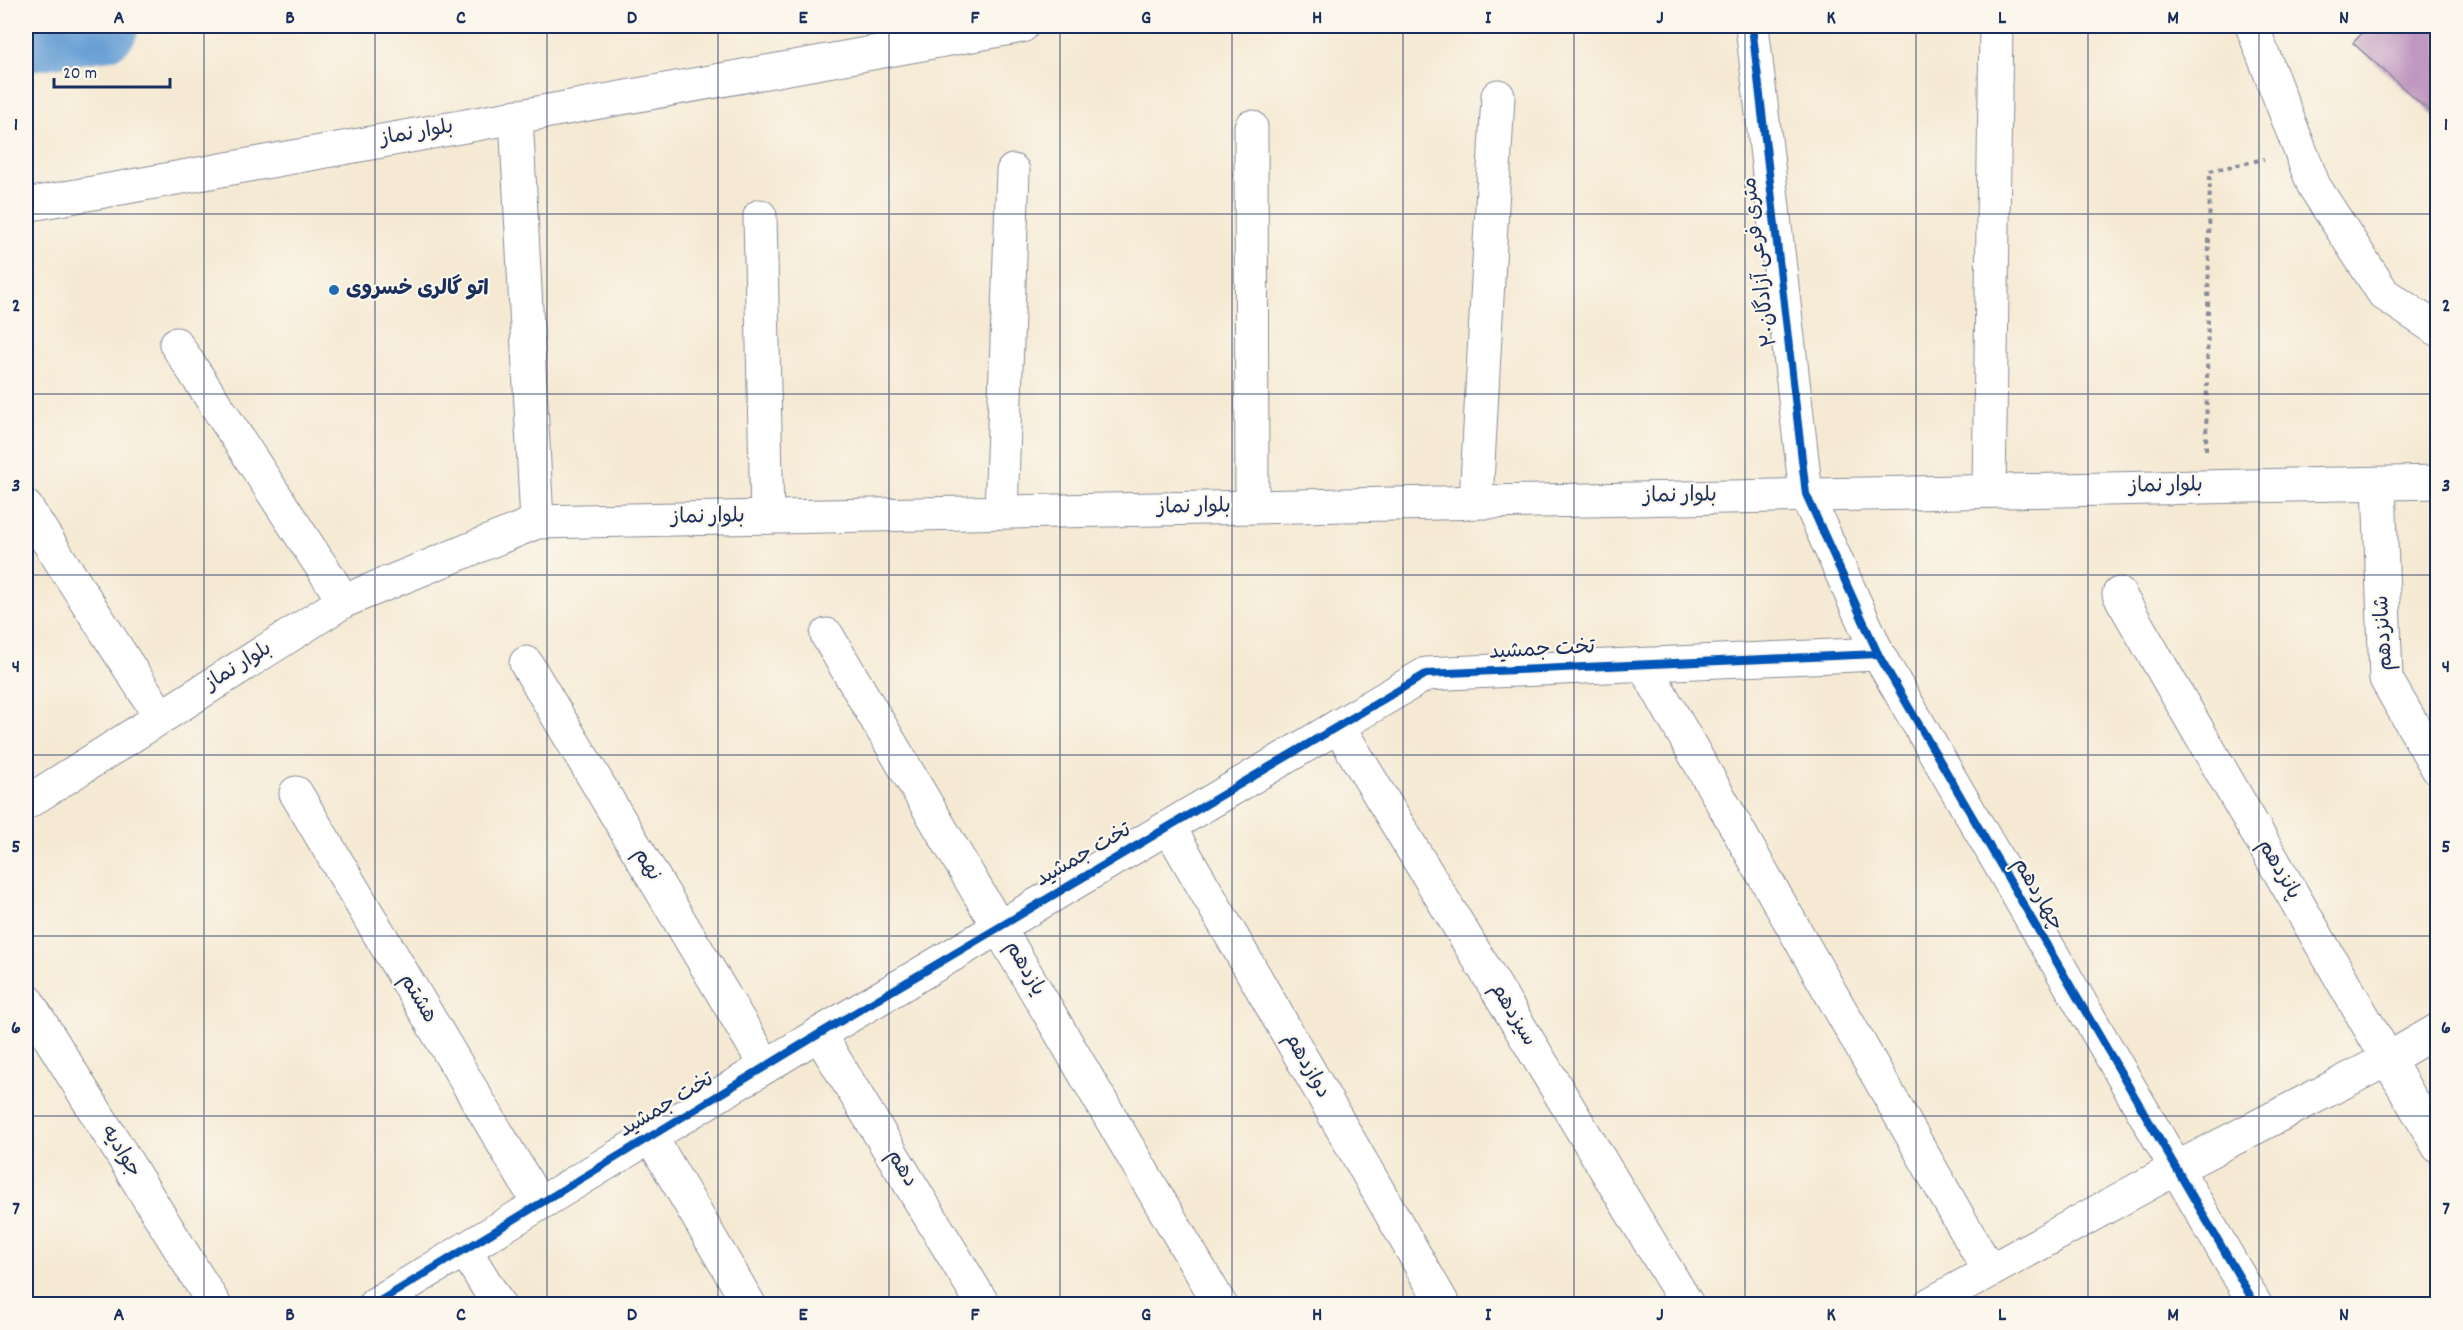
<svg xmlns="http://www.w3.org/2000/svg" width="2463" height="1330" font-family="Dekko,'Playpen Sans Arabic',sans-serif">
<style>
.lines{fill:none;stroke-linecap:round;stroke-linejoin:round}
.river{stroke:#669ed4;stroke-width:69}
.building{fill:#bf97c0}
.minor-casing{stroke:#888c98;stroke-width:35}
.major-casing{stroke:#888c98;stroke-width:35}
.path{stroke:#888c98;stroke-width:4;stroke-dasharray:4.5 4.5;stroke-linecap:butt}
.minor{stroke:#fff;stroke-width:33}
.major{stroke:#fff;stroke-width:33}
.cycleway-casing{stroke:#fbf7ec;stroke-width:11}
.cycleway{stroke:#0057b8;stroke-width:8}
.grid{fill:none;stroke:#1b2f5e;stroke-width:1.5;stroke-opacity:0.55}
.poi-dot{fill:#1f6fb2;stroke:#fbf7ec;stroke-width:2}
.labels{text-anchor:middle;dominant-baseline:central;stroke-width:4.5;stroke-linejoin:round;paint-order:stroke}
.street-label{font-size:21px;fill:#1b2f5e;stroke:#fbf7ec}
.poi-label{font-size:21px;font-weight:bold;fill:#1b2f5e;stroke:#fbf7ec;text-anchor:start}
.neatline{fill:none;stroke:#1b2f5e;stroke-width:2}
.grid-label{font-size:20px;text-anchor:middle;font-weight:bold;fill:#1b2f5e}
</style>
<rect width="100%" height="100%" fill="#fbf7ec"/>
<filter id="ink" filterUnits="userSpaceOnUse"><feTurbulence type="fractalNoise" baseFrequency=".0167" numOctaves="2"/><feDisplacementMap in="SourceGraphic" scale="12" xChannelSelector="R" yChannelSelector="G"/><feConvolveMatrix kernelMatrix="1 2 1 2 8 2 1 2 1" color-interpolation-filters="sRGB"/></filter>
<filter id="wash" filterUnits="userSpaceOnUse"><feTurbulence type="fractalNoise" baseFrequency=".008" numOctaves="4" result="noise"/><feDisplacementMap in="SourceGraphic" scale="24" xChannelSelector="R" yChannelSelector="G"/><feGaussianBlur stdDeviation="1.35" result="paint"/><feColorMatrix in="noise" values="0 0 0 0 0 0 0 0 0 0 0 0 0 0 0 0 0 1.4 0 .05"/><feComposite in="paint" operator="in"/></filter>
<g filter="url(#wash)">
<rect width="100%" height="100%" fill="#f5e9d3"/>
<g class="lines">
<polyline class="river" points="26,37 104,26"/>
</g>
<g id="blocks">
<polygon class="building" points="2369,26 2438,26 2438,119 2353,43"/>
</g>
</g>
<g filter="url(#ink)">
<use href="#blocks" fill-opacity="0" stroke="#888c98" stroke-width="1.5"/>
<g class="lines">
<defs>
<g id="minor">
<polyline points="1752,26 1806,494 1878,654 2255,1304"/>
<polyline points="516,116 537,522"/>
<polyline points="1251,127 1252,506"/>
<polyline points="760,216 767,517"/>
<polyline points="176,344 344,601"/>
<polyline points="2379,484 2386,679 2438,769"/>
<polyline points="1989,491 1996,26"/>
<polyline points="1476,501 1498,96"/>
<polyline points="26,507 161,717"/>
<polyline points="1001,512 1013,171"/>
<polyline points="2119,594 2438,1146"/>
<polyline points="827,635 1220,1304"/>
<polyline points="526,663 766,1066"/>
<polyline points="1644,665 1989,1271"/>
<polyline points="1338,726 1687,1304"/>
<polyline points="296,793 539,1204"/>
<polyline points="1169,827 1443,1304"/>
<polyline points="26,999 214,1304"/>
<polyline points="819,1034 983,1304"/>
<polyline points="651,1137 749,1304"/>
<polyline points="465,1250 498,1304"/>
<polyline points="375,1304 819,1034 1426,674 1878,654"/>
<polyline points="1930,1304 2175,1169 2388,1059 2438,1030"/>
</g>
<g id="major">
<polyline points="2252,26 2314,186 2384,294 2438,330"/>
<polyline points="26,205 1022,26"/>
<polyline points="26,803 344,601 537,522 2438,482"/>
</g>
</defs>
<use href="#minor" class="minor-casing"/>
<use href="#major" class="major-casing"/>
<polyline class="path" points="2206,450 2210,171 2264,159"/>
<use href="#minor" class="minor"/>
<use href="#major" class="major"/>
<defs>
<g id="cycleway">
<polyline points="1752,26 1806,494 1878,654 2255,1304"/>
<polyline points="375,1304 819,1034 1426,674 1878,654"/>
</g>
</defs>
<use href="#cycleway" class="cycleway-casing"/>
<use href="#cycleway" class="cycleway"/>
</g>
</g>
<path class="grid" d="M204 26V1304M375 26V1304M547 26V1304M718 26V1304M889 26V1304M1060 26V1304M1232 26V1304M1403 26V1304M1574 26V1304M1745 26V1304M1916 26V1304M2088 26V1304M2259 26V1304M26 214H2438M26 394H2438M26 575H2438M26 755H2438M26 936H2438M26 1116H2438"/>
<circle class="poi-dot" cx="334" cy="290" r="6"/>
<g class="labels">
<g class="street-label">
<text transform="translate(417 134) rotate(-10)">بلوار نماز</text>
<text transform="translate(1761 262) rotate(-97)">۲۰متری فرعی آزادگان</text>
<text transform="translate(2166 487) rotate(-1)">بلوار نماز</text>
<text transform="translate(1680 497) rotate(-1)">بلوار نماز</text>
<text transform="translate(1194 508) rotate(-1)">بلوار نماز</text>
<text transform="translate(708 518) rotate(-1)">بلوار نماز</text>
<text transform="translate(2385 633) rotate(-93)">شانزدهم</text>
<text transform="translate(1542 651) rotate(-3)">تخت جمشید</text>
<text transform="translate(239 667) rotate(-32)">بلوار نماز</text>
<text transform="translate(1084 856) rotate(-30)">تخت جمشید</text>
<text transform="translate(646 865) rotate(59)">نهم</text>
<text transform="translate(2278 870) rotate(60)">پانزدهم</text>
<text transform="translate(2037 895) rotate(60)">چهاردهم</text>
<text transform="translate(1024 969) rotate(60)">یازدهم</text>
<text transform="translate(417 999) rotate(59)">هشتم</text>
<text transform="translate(1512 1015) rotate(59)">سیزدهم</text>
<text transform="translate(1306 1066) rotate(60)">دوازدهم</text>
<text transform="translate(667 1106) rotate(-31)">تخت جمشید</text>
<text transform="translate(120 1152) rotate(58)">جوادیه</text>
<text transform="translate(901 1169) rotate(59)">دهم</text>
</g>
<g class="poi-label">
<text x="346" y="290">اتو گالری خسروی</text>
</g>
</g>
<rect width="2463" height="1330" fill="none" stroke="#fbf7ec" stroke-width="66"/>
<path d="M54 78v9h116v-9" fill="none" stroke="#1b2f5e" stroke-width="3"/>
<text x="63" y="78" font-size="18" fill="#1b2f5e" stroke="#fbf7ec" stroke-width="4.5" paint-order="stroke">20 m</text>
<rect x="33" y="33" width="2397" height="1264" class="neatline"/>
<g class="grid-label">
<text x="119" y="23">A</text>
<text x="290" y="23">B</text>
<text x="461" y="23">C</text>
<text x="632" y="23">D</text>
<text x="803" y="23">E</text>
<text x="975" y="23">F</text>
<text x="1146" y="23">G</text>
<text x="1317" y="23">H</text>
<text x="1488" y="23">I</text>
<text x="1660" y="23">J</text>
<text x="1831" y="23">K</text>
<text x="2002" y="23">L</text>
<text x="2173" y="23">M</text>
<text x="2344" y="23">N</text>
<text x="16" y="130">1</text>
<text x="2446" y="130">1</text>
<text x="16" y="311">2</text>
<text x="2446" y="311">2</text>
<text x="16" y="491">3</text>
<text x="2446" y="491">3</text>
<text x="16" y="672">4</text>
<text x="2446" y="672">4</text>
<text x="16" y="852">5</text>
<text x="2446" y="852">5</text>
<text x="16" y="1033">6</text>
<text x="2446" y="1033">6</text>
<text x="16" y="1214">7</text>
<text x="2446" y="1214">7</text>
<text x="119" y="1320">A</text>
<text x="290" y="1320">B</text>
<text x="461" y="1320">C</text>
<text x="632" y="1320">D</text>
<text x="803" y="1320">E</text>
<text x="975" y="1320">F</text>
<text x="1146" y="1320">G</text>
<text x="1317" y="1320">H</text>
<text x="1488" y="1320">I</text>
<text x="1660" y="1320">J</text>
<text x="1831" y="1320">K</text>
<text x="2002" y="1320">L</text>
<text x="2173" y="1320">M</text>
<text x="2344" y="1320">N</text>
</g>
</svg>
